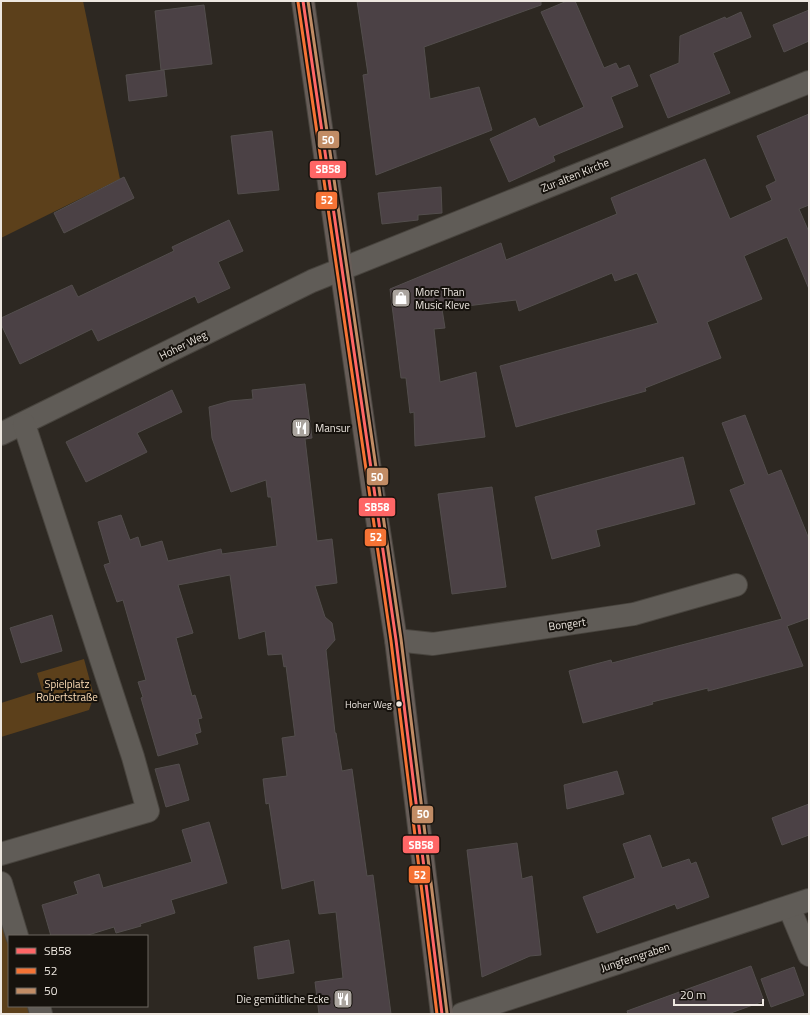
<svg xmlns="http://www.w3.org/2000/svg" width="810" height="1015" font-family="'Titillium Web',sans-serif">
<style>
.green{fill:#5c401b}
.building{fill:#4b4145;stroke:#534e4d}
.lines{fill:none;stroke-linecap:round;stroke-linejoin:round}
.minor-casing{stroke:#48443e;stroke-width:24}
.major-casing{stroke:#48443e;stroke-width:24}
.minor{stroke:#605c57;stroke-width:22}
.major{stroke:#675d58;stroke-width:22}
.bus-1-casing{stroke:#16120d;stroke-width:6}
.bus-2-casing{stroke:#16120d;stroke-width:6}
.bus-3-casing{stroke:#16120d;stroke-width:6}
.bus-1{stroke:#f66;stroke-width:3}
.bus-2{stroke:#f57335;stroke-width:3}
.bus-3{stroke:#c18c65;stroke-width:3}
.bus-dot{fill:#ede7e0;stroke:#16120d;stroke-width:1.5}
.labels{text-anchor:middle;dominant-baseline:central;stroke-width:4;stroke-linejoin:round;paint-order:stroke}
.bus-label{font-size:10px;fill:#ede7e0;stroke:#16120d;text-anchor:end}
.street-label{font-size:11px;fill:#ede7e0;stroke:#16120d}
.poi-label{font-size:11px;fill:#ede7e0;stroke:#16120d;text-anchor:start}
.park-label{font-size:11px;fill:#ffdeb7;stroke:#16120d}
.line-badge{stroke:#16120d;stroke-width:1.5}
.badge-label{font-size:11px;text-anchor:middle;font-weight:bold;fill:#fff}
</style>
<rect width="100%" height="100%" fill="#2d2822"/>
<g class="green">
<polygon points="1,1 83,1 120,179 1,238"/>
<polygon points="84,659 94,696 89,710 1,737 1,703 42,690 37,673"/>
<polygon points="1,903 9,936 9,1006 31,1006 34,1014 1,1014"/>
</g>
<g class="building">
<polygon points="357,1 541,1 541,5 424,47 430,99 479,87 492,130 376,175 363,75 368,74"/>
<polygon points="567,1 575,1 604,68 616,63 619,69 629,65 638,86 611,97 623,127 553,156 555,161 509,182 490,139 535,118 539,127 584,107 541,12"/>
<polygon points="204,5 212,64 161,70 155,11"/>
<polygon points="809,10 809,41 784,52 773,25"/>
<polygon points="741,12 751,37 713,53 730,93 668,118 650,75 679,63 680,36 725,17 726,19"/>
<polygon points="164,70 167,96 129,101 126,75"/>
<polygon points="809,114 809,205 799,209 809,232 809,289 787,237 744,256 762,299 707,322 721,358 645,388 646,391 516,427 500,366 658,323 637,273 615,281 612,273 519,311 516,300 442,309 445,328 434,329 440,382 476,372 485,437 415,446 414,412 410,413 406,378 401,378 390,289 501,243 506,260 617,214 611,198 705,159 730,219 772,200 766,186 776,181 757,136"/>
<polygon points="272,131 279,190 238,194 231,136"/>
<polygon points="124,177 134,198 64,233 54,213"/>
<polygon points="441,187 442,213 418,215 418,220 382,224 378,193"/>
<polygon points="229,220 243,251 218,262 230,288 198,303 195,296 98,341 92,329 20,364 1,324 1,318 72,285 78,297 174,251 172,247"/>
<polygon points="305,384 312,438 305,439 317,541 332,539 337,583 315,586 325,617 332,623 335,640 326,650 335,733 336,733 342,771 352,769 367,876 373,875 391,1014 319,1014 315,982 343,978 336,912 319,914 314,880 282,889 269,803 266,804 263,779 287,776 282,738 295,736 286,666 284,667 282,654 268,655 265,631 239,639 230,575 178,585 193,633 176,638 192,696 195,695 202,718 198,719 201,732 195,734 198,744 158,756 141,698 143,697 138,682 146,680 123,600 117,602 104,565 110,563 98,522 121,515 130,540 138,537 141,547 162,541 168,561 221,549 222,554 277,546 271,497 268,497 266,480 231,492 212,438 209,407 230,401 253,399 252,390"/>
<polygon points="172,390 182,412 137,433 147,452 86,482 66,442"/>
<polygon points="745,415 768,475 781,470 809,539 809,618 787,626 803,666 708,691 708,688 652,702 653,704 583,723 569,671 611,660 612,663 782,619 730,490 745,484 722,423"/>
<polygon points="683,457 695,504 596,530 600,546 552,559 535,497"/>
<polygon points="492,487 506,587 452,594 438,494"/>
<polygon points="52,615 62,651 21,663 10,628"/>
<polygon points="179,764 189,800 166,807 155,769"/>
<polygon points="617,771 624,794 567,809 564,785"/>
<polygon points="809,804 809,835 782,845 772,818"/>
<polygon points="209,822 227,883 171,900 175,913 140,924 141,926 116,933 114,927 85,936 51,936 42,905 78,894 74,882 99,874 103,888 192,862 182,830"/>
<polygon points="650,835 662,868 689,859 691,864 696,862 709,897 677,909 675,904 597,933 583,897 635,878 623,844"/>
<polygon points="517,843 522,879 532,876 541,955 530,956 482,977 467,850"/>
<polygon points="289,940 294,973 258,979 254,947"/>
<polygon points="751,966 764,1001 728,1014 628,1014 627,1011"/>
<polygon points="794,967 804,995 771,1007 761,979"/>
</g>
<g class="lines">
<defs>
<g id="minor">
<polyline points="1,434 312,281 809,82"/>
<polyline points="396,640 433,644 634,614 736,585"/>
<polyline points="1,854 148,811 133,757 24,424"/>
<polyline points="1,883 17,936"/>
<polyline points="789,907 809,955"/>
<polyline points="39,1006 41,1014"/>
<polyline points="462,1014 809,900"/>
</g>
<polyline id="major" points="303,1 376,512 396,640 442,1014"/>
</defs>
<use href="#minor" class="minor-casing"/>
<use href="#major" class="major-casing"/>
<use href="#minor" class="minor"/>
<use href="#major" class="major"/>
<defs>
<polyline id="bus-1" points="303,1 396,640 442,1014"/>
<polyline id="bus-2" points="298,2 391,641 437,1014"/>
<polyline id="bus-3" points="308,1 401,639 447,1013"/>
</defs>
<use href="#bus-1" class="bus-1-casing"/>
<use href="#bus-2" class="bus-2-casing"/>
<use href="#bus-3" class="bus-3-casing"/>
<use href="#bus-1" class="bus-1"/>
<use href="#bus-2" class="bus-2"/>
<use href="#bus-3" class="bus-3"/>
</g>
<defs>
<symbol id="shop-square" viewBox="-11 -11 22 22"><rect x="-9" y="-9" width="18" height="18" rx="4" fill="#aaa49e" stroke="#16120d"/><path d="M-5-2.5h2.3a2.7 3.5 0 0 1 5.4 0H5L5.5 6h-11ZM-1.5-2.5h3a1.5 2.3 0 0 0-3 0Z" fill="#fff"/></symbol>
<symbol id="restaurant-square" viewBox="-11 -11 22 22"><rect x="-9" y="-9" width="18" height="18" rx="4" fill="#aaa49e" stroke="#16120d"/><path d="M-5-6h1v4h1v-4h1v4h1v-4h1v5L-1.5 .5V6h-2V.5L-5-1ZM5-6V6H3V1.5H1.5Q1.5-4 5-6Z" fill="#fff"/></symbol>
</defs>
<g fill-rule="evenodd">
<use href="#shop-square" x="390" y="287" width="22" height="22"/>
<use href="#restaurant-square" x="290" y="417" width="22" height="22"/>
<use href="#restaurant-square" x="332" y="988" width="22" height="22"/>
</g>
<circle class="bus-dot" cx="399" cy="704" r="3.5"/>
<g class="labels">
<g class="bus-label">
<text x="392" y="704">Hoher Weg</text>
</g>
<g class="street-label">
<text transform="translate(575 175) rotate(-22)">Zur alten Kirche</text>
<text transform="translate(183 345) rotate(-26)">Hoher Weg</text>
<text transform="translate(567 624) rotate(-8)">Bongert</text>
<text transform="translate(635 957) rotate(-18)">Jungferngraben</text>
</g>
<g class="poi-label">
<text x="415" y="292">More Than<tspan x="415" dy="13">Music Kleve</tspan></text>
<text x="315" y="428">Mansur</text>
<text x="329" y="999" text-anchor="end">Die gemütliche Ecke</text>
</g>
<g class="park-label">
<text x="67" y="684">Spielplatz<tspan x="67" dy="13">Robertstraße</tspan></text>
</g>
</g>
<g class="line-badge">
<rect x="317" y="130" width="23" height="19" rx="4" fill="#c18c65"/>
<rect x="309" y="160" width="38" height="19" rx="4" fill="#f66"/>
<rect x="315" y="191" width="23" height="19" rx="4" fill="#f57335"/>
<rect x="366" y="467" width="23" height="19" rx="4" fill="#c18c65"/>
<rect x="358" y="497" width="38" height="20" rx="4" fill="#f66"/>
<rect x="364" y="528" width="23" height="19" rx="4" fill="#f57335"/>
<rect x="411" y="805" width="23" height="19" rx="4" fill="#c18c65"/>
<rect x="402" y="835" width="38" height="19" rx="4" fill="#f66"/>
<rect x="408" y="865" width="23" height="19" rx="4" fill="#f57335"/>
</g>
<g class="badge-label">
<text x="328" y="144">50</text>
<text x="328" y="173">SB58</text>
<text x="327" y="204">52</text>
<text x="377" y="481">50</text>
<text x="377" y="511">SB58</text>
<text x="376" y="541">52</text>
<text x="423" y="818">50</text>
<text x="421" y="849">SB58</text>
<text x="420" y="879">52</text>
</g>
<rect width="810" height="1015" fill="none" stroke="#ede7e0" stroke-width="4"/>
<rect x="8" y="935" width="140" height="72" fill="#16120d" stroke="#6c6761"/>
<rect x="16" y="948" width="20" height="6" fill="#ff6666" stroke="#6c6761"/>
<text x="44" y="955" font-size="12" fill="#ede7e0">SB58</text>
<rect x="16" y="968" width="20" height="6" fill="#f57335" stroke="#6c6761"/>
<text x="44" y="975" font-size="12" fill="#ede7e0">52</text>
<rect x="16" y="988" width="20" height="6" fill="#c18c65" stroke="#6c6761"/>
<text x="44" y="995" font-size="12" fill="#ede7e0">50</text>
<path d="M674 999v6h89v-6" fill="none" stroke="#ede7e0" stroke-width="2"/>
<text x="680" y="999" font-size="12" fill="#ede7e0" stroke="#16120d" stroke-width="3" paint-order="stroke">20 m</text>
</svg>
